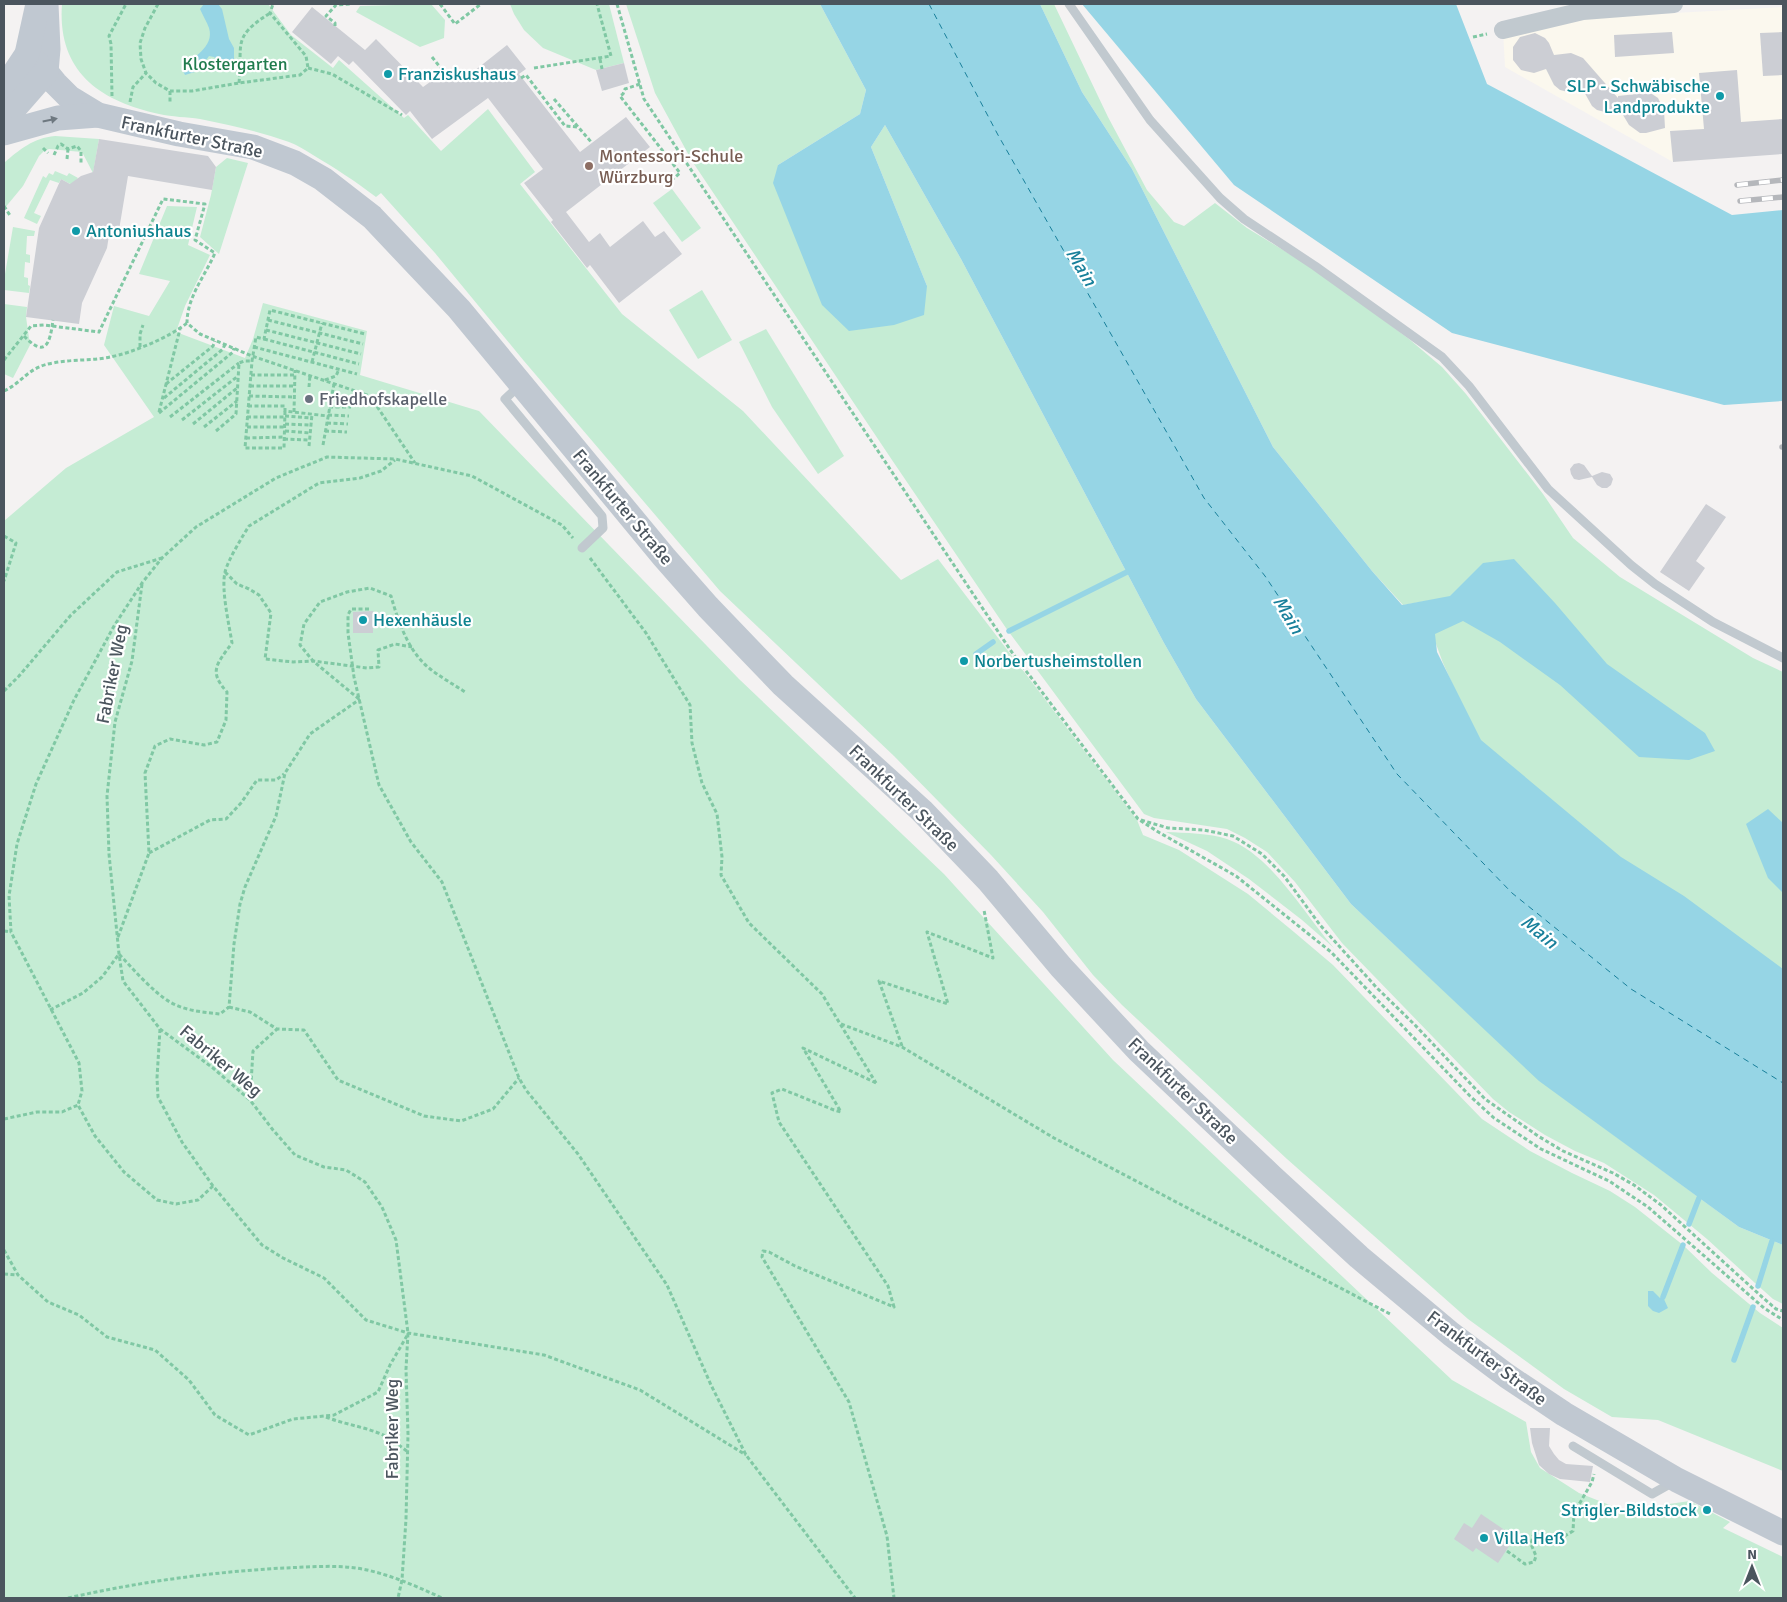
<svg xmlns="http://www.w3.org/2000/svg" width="1787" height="1602" font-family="Signika,sans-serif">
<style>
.commercial{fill:#fbf8ee}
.green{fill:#c5ecd4}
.water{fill:#96d5e5}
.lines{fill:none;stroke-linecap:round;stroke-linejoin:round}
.stream{stroke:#96d5e5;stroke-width:5.5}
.ferry{stroke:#19809b;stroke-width:1;stroke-dasharray:6 5;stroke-linecap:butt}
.building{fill:#ccced4}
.path{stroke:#80c8a4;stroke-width:3;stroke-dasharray:4 2.5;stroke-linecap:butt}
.lane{stroke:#c1c9cf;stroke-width:9}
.street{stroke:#c1c9cf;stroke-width:18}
.secondary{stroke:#c0c8d1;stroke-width:25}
.rail-casing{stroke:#b5b7bb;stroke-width:5.5}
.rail{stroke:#fff;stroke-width:4;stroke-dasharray:11;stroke-linecap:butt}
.oneway{fill:#6e7880}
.culture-dot{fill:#0f9aa8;stroke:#fff;stroke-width:2}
.education-dot{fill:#8d6e63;stroke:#fff;stroke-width:2}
.worship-dot{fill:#6b7280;stroke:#fff;stroke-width:2}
.labels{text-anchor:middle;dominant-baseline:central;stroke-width:4.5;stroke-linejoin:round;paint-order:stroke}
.park-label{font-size:18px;fill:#207b4d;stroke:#fff}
.culture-label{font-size:18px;fill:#0d838f;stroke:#fff;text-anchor:start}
.street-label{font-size:18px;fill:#4b555e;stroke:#fff}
.education-label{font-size:18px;fill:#785e54;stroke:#fff;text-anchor:start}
.worship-label{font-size:18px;fill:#5b616d;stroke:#fff;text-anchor:start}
.water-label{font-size:19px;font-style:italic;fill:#19809b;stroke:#fff}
</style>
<rect width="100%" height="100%" fill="#f4f2f2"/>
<polygon class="commercial" points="1783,7 1783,153 1673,162 1505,67 1503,30 1583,18"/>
<g class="green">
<path d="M62 4H268L291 35 333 68 339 60 404 118 408 115 441 151 488 109 535 172 520 184 622 314 743 411 901 580 938 559 1137 820 1143 835 1179 850 1248 894 1294 932 1333 965 1482 1119 1530 1151 1572 1173 1610 1191 1635 1207 1683 1245 1712 1273 1760 1313 1783 1328V1471L1658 1420 1612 1417 1564 1389 1468 1319 1287 1159 1122 1005 1093 975 1043 912 991 855 894 756 720 591 524 361 435 253 381 193 376 197C355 181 335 168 313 155 305 150 297 145 289 142 260 132 231 125 200 119 187 117 172 117 159 114 99 101 57 71 62 4Z"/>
<polygon points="431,4 445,20 444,38 420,47 356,12 360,6"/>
<polygon points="510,4 609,4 624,63 596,70 543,48 524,30 514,14"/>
<polygon points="626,4 820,4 866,90 860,114 778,165 927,286 871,147 885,125 961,259 1164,643 1196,699 1351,904 1539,1080 1739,1227 1783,1245 1783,1304 1773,1299 1755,1283 1707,1239 1654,1195 1604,1163 1575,1151 1545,1135 1509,1112 1493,1099 1342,943 1295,882 1267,852 1245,838 1227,829 1154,818 1144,814 1006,628 892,460 692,161 655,93"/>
<polygon points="1040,4 1054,4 1108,117 1147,190 1174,222 1184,226 1215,203 1247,228 1319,272 1409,339 1442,367 1466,394 1543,494 1573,538 1620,577 1753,658 1783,672 1783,971 1620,859 1479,743 1443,663 1432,633 1450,597 1403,605 1372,571 1273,447 1132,169 1082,92"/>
<path d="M55 136 99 139 93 173 82 152 49 149 44 151 39 156 23 186 4 209V163C19 150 33 138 55 136Z"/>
<polygon points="227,158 248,163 219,254 200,237 211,195 216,167"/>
<polygon points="55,171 67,176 69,173 78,178 72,185 61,179 59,183 50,180 34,213 41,216 37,224 24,218 43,176 46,178 49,173 53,175"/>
<polygon points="672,189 701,228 682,242 653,203"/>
<polygon points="167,206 197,207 188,245 210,255 185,306 176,332 245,358 253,339 263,303 367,331 360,375 479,411 739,679 944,874 1113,1060 1452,1380 1526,1422 1531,1452 1540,1468 1579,1493 1633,1514 1648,1507 1690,1501 1730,1522 1723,1528 1783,1557 1783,1598 4,1598 4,521 66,468 154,417 104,345 114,306 149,316 170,281 139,274"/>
<polygon points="13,227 35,231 34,236 27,236 26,254 30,255 30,263 25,262 24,277 28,278 28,285 30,286 29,293 4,290 4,280"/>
<polygon points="702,290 732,340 698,359 669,310"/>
<polygon points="4,304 27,307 26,317 30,345 13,378 4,374"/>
<polygon points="766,329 844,456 818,474 772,407 739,342"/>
<path d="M1166 832C1186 833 1209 833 1227 839 1271 854 1304 914 1334 948L1302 920 1249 879 1207 851Z"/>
</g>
<g class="water">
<path d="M204 4H218L222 9 229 39 234 48V59L231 65C223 69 219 62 214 57L209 56 198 71 185 75 183 71C191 56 215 48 209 28 207 22 203 16 200 9Z"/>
<polygon points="820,4 1040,4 1082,92 1132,169 1273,447 1372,571 1402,605 1450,596 1483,563 1514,559 1555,603 1607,664 1705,733 1715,751 1689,760 1639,757 1560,685 1500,642 1463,621 1435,634 1437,652 1481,740 1621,857 1684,896 1783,969 1783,1245 1739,1227 1539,1081 1351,904 1196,699 1164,643 961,259 885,125 871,147 927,286 924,315 894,325 849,331 822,305 773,183 778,165 860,114 866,90"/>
<polygon points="1082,4 1456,4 1487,84 1732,215 1783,210 1783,401 1724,405 1452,333 1234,185"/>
<polygon points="1768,809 1783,823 1783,893 1768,878 1746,824"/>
<polygon points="1648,1291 1653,1291 1660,1298 1663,1297 1668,1308 1659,1313 1653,1311 1648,1306"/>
</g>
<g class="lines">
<g class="stream">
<polyline points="1009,631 1127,572"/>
<polyline points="976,654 993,642"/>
<polyline points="1689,1224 1699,1198"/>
<polyline points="1758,1286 1772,1241"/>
<polyline points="1663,1297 1683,1245"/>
<polyline points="1734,1360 1753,1307"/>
</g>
<polyline class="ferry" points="929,4 998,135 1204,498 1265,576 1397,774 1512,893 1631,989 1783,1083"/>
</g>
<g class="building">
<polygon points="312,7 365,50 376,39 423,87 447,70 451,76 459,71 464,79 507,45 526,69 519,74 580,152 626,117 650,147 566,212 589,242 600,233 610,247 643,221 655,237 664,231 682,254 619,303 590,265 587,268 551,222 553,220 524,183 543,169 488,98 432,139 410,111 406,115 353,61 349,65 338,56 331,64 292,32"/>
<polygon points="1672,32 1674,53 1615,57 1614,35"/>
<polygon points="1783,32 1783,75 1763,76 1760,33"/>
<polygon points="1535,33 1545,38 1549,43 1554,55 1571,53 1583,58 1618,98 1618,96 1646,93 1652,94 1658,98 1664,110 1665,128 1646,133 1640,133 1629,125 1620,110 1609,113 1597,110 1592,106 1583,90 1572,93 1560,90 1554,85 1546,69 1534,73 1521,70 1513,60 1513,47 1520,37"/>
<polygon points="624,63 629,83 602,91 596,70"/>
<polygon points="1737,70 1741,122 1783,119 1783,154 1673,162 1670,131 1704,129 1699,73"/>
<polygon points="99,139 208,156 216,167 212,190 128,176 119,230 110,229 107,248 82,303 79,324 26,317 39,228 61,179 70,184 81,176 93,172"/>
<polygon points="1579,463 1584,465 1592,476 1602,472 1610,474 1613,479 1611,485 1607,488 1602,488 1597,485 1592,477 1579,480 1574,479 1571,474 1570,469 1574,464"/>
<polygon points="1706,504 1726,517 1696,561 1705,568 1689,591 1660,572"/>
<polygon points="373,611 373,633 353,633 353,612"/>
<polygon points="1530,1428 1550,1428 1549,1446 1554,1454 1559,1460 1566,1464 1593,1466 1590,1482 1560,1479 1549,1474 1539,1465 1532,1443"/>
<polygon points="1481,1514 1515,1537 1498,1563 1476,1548 1473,1552 1454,1539 1464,1523 1472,1528"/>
</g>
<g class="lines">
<g class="path">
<polyline points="158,4 145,28 140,43 141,59 146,73 156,83 170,91 192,91 239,83 300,75 308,68 306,56 270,13 273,4"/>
<polyline points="440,4 455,24 481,4"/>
<polyline points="617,4 644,99 1011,651 1138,819 1160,833 1236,876 1331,952 1470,1096 1494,1118 1541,1149 1609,1181 1648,1207 1764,1308 1783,1320"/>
<polyline points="335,26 335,23 326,16 336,5 351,4"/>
<polyline points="1473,37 1487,34"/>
<polyline points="432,57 444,72"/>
<polyline points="600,59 602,69"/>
<polyline points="308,68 332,74 402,115"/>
<polyline points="534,68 611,56 597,4"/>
<polyline points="521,78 526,75 565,126 578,127"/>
<path d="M239 83C243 43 231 38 270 13"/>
<polyline points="640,84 625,89 623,94 620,96 680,173 673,179"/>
<polyline points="170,91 170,102"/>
<polyline points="112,96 111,44 109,36 126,4"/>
<polyline points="554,99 592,143"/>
<polyline points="130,102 133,87 146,73"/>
<polyline points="43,148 48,153"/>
<polyline points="54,155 58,146 61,144 68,149 77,146 81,151 81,164"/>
<polyline points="67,159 68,149"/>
<polyline points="4,206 11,217"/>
<polyline points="268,320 363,344"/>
<polyline points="266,330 361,354"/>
<path d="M24 336C46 359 50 343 53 320"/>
<polyline points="264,339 359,364"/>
<polyline points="140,347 140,334 143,325"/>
<polyline points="254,347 357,374"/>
<path d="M4 360 31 326 44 325 99 332 163 199 205 204 195 240 215 253C205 276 187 297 187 323L200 334 252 356 370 396 415 463"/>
<polyline points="312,362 322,323"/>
<polyline points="251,375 295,375"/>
<polyline points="325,380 336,376 339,369"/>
<polyline points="166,384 213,346 215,341"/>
<polyline points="250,386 295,386"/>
<polyline points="309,387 310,375"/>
<path d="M4 391C23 382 28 367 53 363 72 359 92 361 110 357 132 353 170 337 187 323"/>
<polyline points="249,396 295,397"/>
<polyline points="164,398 223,349 225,344"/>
<polyline points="331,399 370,397"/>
<polyline points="248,406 285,406 285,411 328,416"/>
<polyline points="329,407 351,407"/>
<polyline points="285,411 284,448 245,448 252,361 256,337 264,339 270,310 365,334"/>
<polyline points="159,412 180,329"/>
<polyline points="294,412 295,370"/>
<polyline points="159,413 233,352 234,348"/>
<polyline points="328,415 349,416"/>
<polyline points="285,416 312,418"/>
<polyline points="170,417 239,363"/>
<polyline points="247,417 285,417"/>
<polyline points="182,420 238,376"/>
<polyline points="327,423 348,424"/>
<polyline points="193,424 237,388"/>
<polyline points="285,424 311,425"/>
<polyline points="204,427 237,401"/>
<polyline points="247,427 285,427"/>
<polyline points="216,431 236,414 239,363 244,361 252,361"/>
<polyline points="285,431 310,433"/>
<polyline points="325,431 347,432"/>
<polyline points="246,438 285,437"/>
<polyline points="284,439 309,440"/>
<polyline points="323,445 334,384"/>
<polyline points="309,446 312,414"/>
<polyline points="4,536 16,543 4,581"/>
<polyline points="590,558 646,633 690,705 692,743 702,783 717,814 722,857 721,875 749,923 822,994 876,1083"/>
<polyline points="225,572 237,584 249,589 259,595 271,613 265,659 293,662 313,661 367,668 379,667 378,650 395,644 412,647"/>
<polyline points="142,584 132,661 115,722 107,796 109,854 119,954 123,981 160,1029 213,1068 250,1100 273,1130 295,1155 324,1167 346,1170 365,1182 382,1207 396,1240 408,1333 406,1369 408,1434 406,1519 402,1580 398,1598"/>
<polyline points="369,609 351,609 348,615 348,633 354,677 379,785 411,842 442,882 519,1078 526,1090 578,1154 667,1285 711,1385 746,1455 855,1598"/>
<polyline points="4,691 19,676 71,615 117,572 162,558"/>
<path d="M359 699 313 661 300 645 304 624 320 602 347 592 370 588 391 596C398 621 408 651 429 668 440 677 453 684 465 692"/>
<polyline points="1141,820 1168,828 1204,830 1233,836 1262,854 1284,876 1320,925 1377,988 1415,1025 1485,1099 1538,1136 1563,1151 1613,1173 1634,1185 1661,1205 1761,1296 1776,1309 1783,1311"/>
<polyline points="149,853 210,820 226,819 241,803 257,780 276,780 284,774"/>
<polyline points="4,931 11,932"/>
<path d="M118 937 149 853 145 773 155 746 170 739 204 745 217 742 226 720 227 692C208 671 217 664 232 643 229 624 221 590 225 572 228 560 242 537 249 526L319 483 360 478 381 471 395 460"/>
<polyline points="229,1007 250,1012 277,1029 304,1030 338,1080 424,1116 461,1121 493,1109 519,1078"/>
<path d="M50 1010 83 993 102 977 119 954C132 968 154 993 170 1002 185 1011 203 1012 220 1014L229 1007 234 944 240 904 245 887 276 816 285 773 310 734 360 699"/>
<polyline points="841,1024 902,1047 1054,1138 1392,1315"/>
<polyline points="160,1029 157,1078 158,1097 182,1142 213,1186 262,1245 283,1258 324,1278 366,1320 408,1333 544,1355 640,1390 746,1455"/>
<polyline points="902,1046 879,981 948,1004 927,932 993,958 984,910"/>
<polyline points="876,1083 803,1048 841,1112 834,1110 782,1089 772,1093 779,1122 888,1286 894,1307 795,1266 769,1252 763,1251 762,1257 849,1402 887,1536 894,1598"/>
<polyline points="250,1099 253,1051 277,1029"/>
<polyline points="4,1119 37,1112 62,1112 78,1105"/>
<polyline points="213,1186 198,1200 176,1204 157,1200 124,1172 95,1136 78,1105 82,1091 79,1063 11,932 9,896 17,844 36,784 74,700 114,626 142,583 162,558 196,527 276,478 327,457 395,459 472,476 562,525 573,538"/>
<polyline points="4,1250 18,1275 48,1302 79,1315 107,1337 155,1350 189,1380 215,1415 249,1435 293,1419 334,1415 378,1392 390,1365 408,1334"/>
<polyline points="4,1274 17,1275"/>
<path d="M326 1417C346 1425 368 1427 387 1437 394 1441 401 1447 407 1451"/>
<polyline points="1507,1551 1525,1564 1534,1562 1536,1556 1531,1544 1533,1536 1540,1534 1563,1537 1573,1531 1574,1513 1592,1482 1594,1474"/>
<path d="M68 1598C139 1582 211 1572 284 1568 311 1567 341 1564 367 1570 394 1576 418 1587 442 1598"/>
</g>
<g class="lane">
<polyline points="1069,4 1150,120 1220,198 1244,219 1315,266 1442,357 1469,386 1548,489 1631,565 1655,584 1713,622 1783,658"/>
<polyline points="519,386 505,399 602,516 603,528 582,548"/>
<polyline points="1573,1446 1652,1494 1675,1481"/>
</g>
<polyline class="street" points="1503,30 1583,11 1674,4"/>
<g class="secondary">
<polyline points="46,4 48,49 46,72"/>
<polyline points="27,54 46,72 55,83 70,98 98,115 179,134 253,147 295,163 323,179 372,217 459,309 664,557 708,607 783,685 922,811 988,880 1061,967 1139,1051 1271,1176 1359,1257 1451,1334 1507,1376 1564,1414 1677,1480 1783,1533"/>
<polyline points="4,89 27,54 38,4"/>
<polyline points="4,120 46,72"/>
<polyline points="4,133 58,118 98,115"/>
</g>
<defs>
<g id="rail">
<polyline points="1737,185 1783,180"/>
<polyline points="1740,201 1783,197"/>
<polyline points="1782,447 1783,447"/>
</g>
</defs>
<use href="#rail" class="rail-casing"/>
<use href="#rail" class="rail"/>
</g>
<defs><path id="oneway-solid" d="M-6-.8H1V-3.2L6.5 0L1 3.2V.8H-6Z" transform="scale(1.25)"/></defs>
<use class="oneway" href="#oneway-solid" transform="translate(50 120) rotate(-12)"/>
<g class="culture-dot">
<circle cx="388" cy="74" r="5"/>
<circle cx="1720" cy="96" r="5"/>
<circle cx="76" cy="231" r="5"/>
<circle cx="363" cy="620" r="5"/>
<circle cx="964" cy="661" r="5"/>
<circle cx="1707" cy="1510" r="5"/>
<circle cx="1484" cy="1538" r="5"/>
</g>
<circle class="education-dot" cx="589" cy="166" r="5"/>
<circle class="worship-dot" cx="309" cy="399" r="5"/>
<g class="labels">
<g class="park-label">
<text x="235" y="64">Klostergarten</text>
</g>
<g class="culture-label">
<text x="398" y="74">Franziskushaus</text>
<text x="1710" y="86" text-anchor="end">SLP - Schwäbische<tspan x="1710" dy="21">Landprodukte</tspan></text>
<text x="86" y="231">Antoniushaus</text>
<text x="373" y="620">Hexenhäusle</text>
<text x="974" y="661">Norbertusheimstollen</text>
<text x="1697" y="1510" text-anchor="end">Strigler-Bildstock</text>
<text x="1494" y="1538">Villa Heß</text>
</g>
<g class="street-label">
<text transform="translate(192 137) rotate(12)">Frankfurter Straße</text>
<text transform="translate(623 507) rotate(50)">Frankfurter Straße</text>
<text transform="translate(112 674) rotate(-79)">Fabriker Weg</text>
<text transform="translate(904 798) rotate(44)">Frankfurter Straße</text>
<text transform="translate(221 1061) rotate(40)">Fabriker Weg</text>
<text transform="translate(1183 1091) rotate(44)">Frankfurter Straße</text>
<text transform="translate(1487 1358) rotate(37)">Frankfurter Straße</text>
<text transform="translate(392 1429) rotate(-90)">Fabriker Weg</text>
</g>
<g class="education-label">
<text x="599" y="156">Montessori-Schule<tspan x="599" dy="21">Würzburg</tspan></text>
</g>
<g class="worship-label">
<text x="319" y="399">Friedhofskapelle</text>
</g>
<g class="water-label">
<text transform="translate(1081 267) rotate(59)">Main</text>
<text transform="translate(1288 615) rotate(59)">Main</text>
<text transform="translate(1539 932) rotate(39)">Main</text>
</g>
</g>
<rect width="1787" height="1602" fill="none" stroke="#4b555e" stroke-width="10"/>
<g transform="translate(1752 1567)" stroke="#ffffff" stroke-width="4" paint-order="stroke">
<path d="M0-4L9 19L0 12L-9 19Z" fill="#4b555e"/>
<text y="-8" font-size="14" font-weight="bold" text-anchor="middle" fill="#4b555e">N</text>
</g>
</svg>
